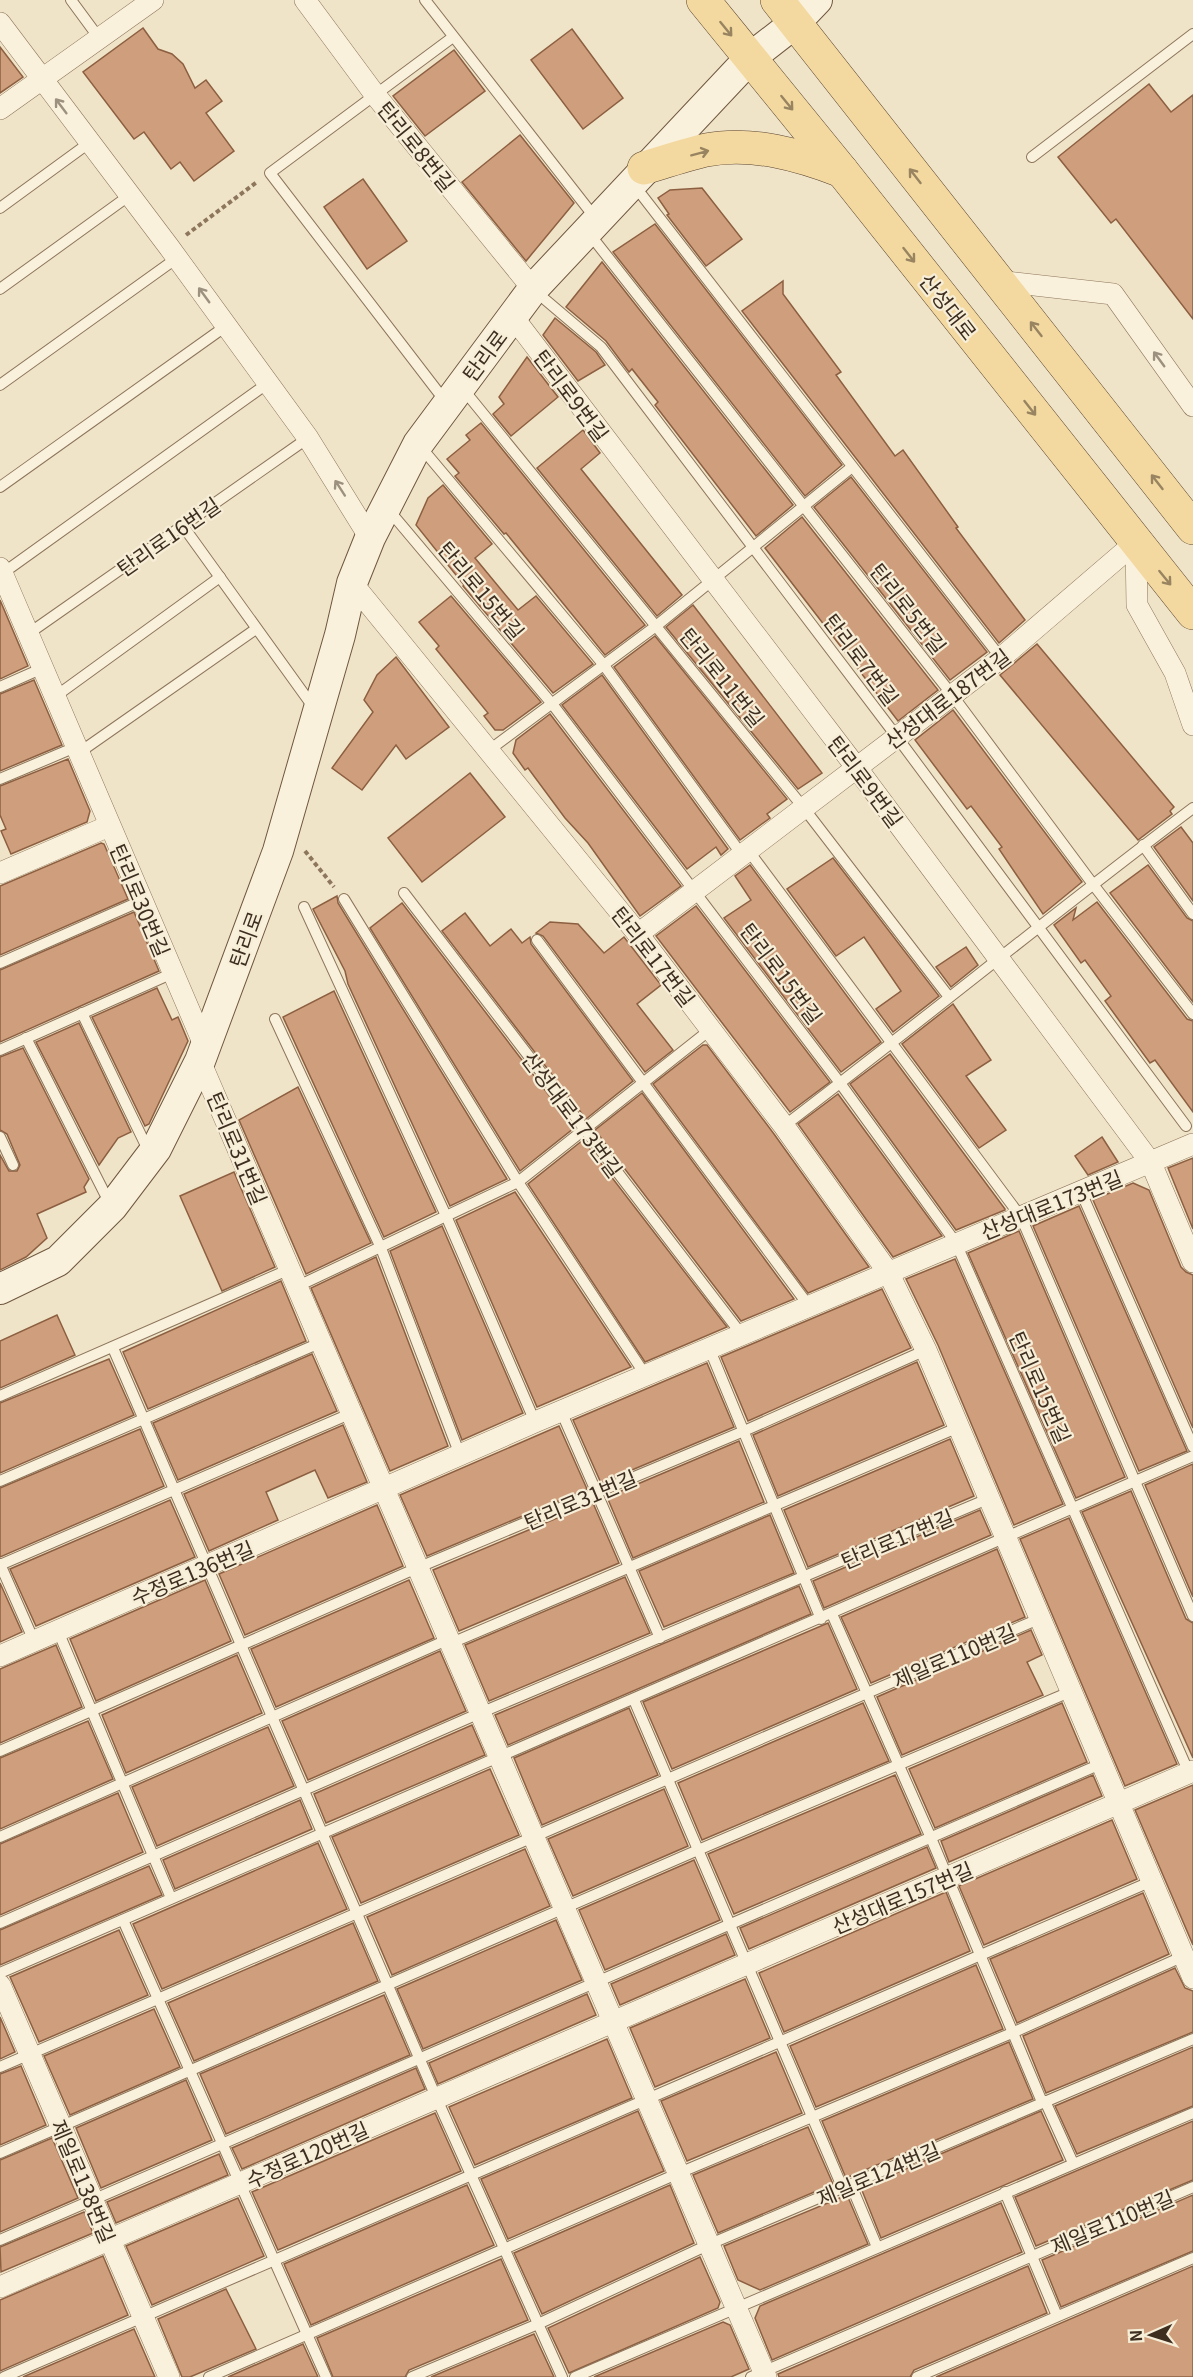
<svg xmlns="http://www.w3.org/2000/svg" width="1193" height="2377" font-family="Georgia,'Noto Sans KR',serif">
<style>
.building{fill:#cf9f7d;stroke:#8d5f41;stroke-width:1.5}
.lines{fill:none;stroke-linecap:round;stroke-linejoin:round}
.service-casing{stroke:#8d765c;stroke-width:12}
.minor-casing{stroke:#8d765c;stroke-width:22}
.secondary-casing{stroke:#6f573f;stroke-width:32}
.primary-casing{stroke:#5b4430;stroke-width:34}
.path{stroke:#8d765c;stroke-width:4;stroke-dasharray:4.5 3;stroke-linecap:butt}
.service{stroke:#faf1dc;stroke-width:10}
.minor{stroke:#faf1dc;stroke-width:21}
.secondary{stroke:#faf1dc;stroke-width:30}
.primary{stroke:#f3d9a0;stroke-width:33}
.oneway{stroke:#988460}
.oneway2{stroke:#9c907e}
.labels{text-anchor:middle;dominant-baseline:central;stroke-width:4.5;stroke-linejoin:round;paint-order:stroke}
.street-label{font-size:21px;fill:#3d2e20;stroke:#f7eed8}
</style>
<rect width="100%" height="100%" fill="#f0e4c8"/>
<g class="building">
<polygon points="143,28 158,49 172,54 183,64 195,88 206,80 222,101 206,113 234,151 194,181 180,162 171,169 144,132 134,139 83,72"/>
<polygon points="572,29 623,98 583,129 531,60"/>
<polygon points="0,47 23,77 0,93"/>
<polygon points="454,50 485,91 425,136 393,96"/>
<polygon points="1149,84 1171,112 1193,95 1193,319 1116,219 1111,223 1058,157"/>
<polygon points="520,135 574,203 526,261 462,182"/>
<polygon points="363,179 407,241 367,269 324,207"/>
<polygon points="702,188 742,239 706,266 667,215 669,214 658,198 670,190"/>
<polygon points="655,224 842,465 805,496 613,252"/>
<polygon points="602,262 793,505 756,536 655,405 658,402 632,369 629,372 606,341 566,307"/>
<polygon points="783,281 783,294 841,372 836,375 895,456 903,450 958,527 956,528 1025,620 999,643 742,311"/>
<polygon points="555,318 596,352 605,365 578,381 543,335"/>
<polygon points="527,357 558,397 511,436 493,414 504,404 499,397"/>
<polygon points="481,423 645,625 605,655 506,533 504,534 455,476 459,473 447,459 470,440 466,435"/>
<polygon points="583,430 600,453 581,469 682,595 657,616 537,468"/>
<polygon points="851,477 987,652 950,680 814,507"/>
<polygon points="443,485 492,544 475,558 518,610 536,596 593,664 553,693 463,586 464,585 416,525 428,498"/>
<polygon points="802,517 938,690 898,721 765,548"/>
<polygon points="451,596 541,702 503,730 495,730 484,716 488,713 436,649 439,646 419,622"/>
<polygon points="0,600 28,666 0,679"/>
<polygon points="693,605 822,773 798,789 666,627"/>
<polygon points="655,636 787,799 767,814 770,818 740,840 614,667"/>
<polygon points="1037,644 1174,807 1170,811 1172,814 1138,840 1000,675"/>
<polygon points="396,657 449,727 406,759 396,745 362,790 332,768 373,712 364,700 377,675"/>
<polygon points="602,675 728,849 721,855 716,847 687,869 562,705"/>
<polygon points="34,680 62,745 0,771 0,694"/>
<polygon points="953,710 1082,882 1043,914 999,849 1002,847 971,806 967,809 915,740"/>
<polygon points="550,714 681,886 640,916 588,843 565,818 528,768 525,770 513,753 516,740"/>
<polygon points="68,759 90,811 87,822 11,854 1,831 6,829 0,815 0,786"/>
<polygon points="470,773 505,817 422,882 388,838"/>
<polygon points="1181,827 1193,843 1193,901 1154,847"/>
<polygon points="101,843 104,844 128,899 0,955 0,886"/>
<polygon points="833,858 939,996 893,1032 876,1009 901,991 864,937 836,956 787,889"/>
<polygon points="750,865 881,1042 841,1072 724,918 751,900 735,876"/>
<polygon points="1148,865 1187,918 1193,921 1193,1002 1110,893"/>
<polygon points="337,896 338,903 507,1179 450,1206 348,984 345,971 313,909"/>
<polygon points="1097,902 1187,1019 1193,1021 1193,1112 1155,1060 1150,1063 1105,1001 1111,996 1085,960 1081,963 1054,925 1076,908 1073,920"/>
<polygon points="402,903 574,1128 520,1171 370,928"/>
<polygon points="696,906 830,1082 790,1112 656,936"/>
<polygon points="134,912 159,971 0,1042 0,970"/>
<polygon points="465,913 490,946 511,929 522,943 530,937 531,944 633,1081 586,1119 442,931"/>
<polygon points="550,922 578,924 604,953 624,937 661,985 637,1004 673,1050 645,1072 543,936 536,933"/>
<polygon points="966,947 978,965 951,987 936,967"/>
<polygon points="157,988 172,1020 178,1017 188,1041 149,1124 145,1126 92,1017"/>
<polygon points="334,991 436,1212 384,1237 283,1017"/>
<polygon points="953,1004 991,1060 966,1076 1006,1130 979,1148 902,1044"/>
<polygon points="79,1023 131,1132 118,1138 99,1165 36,1042"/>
<polygon points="703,1045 707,1045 774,1134 869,1267 808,1293 653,1084"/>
<polygon points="23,1048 89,1179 84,1187 86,1192 37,1214 47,1238 26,1257 0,1270 0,1155 9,1171 17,1171 20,1165 7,1134 0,1130 0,1057"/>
<polygon points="890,1054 1005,1209 1005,1210 956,1230 850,1084"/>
<polygon points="298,1087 371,1243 306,1274 239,1120"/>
<polygon points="642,1093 794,1299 741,1321 595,1130"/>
<polygon points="838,1094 942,1236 893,1257 798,1124"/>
<polygon points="1102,1137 1118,1162 1088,1175 1075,1156"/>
<polygon points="583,1140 727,1327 645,1362 528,1184"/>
<polygon points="1193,1158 1193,1229 1168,1168"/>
<polygon points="234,1172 275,1267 222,1291 180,1196"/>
<polygon points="1133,1183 1149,1190 1181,1267 1186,1272 1193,1275 1193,1428 1093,1200"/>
<polygon points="515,1192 631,1367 537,1407 456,1220"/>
<polygon points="1079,1206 1187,1451 1139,1471 1033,1226"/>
<polygon points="442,1226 523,1413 462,1440 390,1251"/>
<polygon points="1019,1231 1125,1477 1076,1498 968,1253"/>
<polygon points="376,1257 448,1446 390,1471 311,1288"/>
<polygon points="955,1259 1063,1504 1014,1525 938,1345 906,1279"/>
<polygon points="281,1281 306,1341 148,1409 123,1352"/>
<polygon points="882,1289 911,1348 748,1421 721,1357"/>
<polygon points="57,1315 75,1355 0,1388 0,1341"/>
<polygon points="312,1354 337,1411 178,1480 153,1423"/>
<polygon points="109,1359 134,1415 0,1473 0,1403"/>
<polygon points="917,1362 944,1425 778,1496 753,1435"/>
<polygon points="707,1363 734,1427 601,1483 573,1420"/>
<polygon points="343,1425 367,1482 328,1498 315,1470 266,1492 278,1520 209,1551 184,1494"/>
<polygon points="559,1426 587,1489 427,1556 400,1495"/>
<polygon points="140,1429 164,1486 0,1557 0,1488"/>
<polygon points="950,1439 974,1496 808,1567 784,1510"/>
<polygon points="739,1441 764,1502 633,1558 607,1497"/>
<polygon points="1193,1464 1193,1597 1145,1485"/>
<polygon points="1131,1491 1186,1619 1193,1623 1193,1758 1082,1512"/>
<polygon points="170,1500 195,1557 36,1626 10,1569"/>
<polygon points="593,1503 619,1563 459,1631 433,1570"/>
<polygon points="377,1505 403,1566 245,1635 219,1574"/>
<polygon points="980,1510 991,1535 824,1608 813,1581"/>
<polygon points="770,1515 794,1573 664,1627 639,1571"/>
<polygon points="1069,1518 1177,1764 1125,1786 1020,1539"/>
<polygon points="997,1549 1025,1617 871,1683 841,1617"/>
<polygon points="625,1577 650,1633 489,1701 465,1645"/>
<polygon points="205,1580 231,1641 96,1701 70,1639"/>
<polygon points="409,1580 434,1638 276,1707 251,1649"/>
<polygon points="0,1583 22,1632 0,1642"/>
<polygon points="799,1586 811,1614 508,1745 495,1715"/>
<polygon points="828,1623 857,1689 672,1769 643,1702"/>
<polygon points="1031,1630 1042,1655 1027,1662 1043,1695 902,1755 877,1697"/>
<polygon points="56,1645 82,1707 0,1743 0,1669"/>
<polygon points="440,1651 466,1711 308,1780 282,1721"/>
<polygon points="237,1655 262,1713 126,1773 102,1715"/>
<polygon points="863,1703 889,1761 702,1840 678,1783"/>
<polygon points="1062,1703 1087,1762 935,1828 909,1769"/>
<polygon points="629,1708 658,1775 542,1825 514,1758"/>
<polygon points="88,1721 113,1779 0,1829 0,1758"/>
<polygon points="472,1725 485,1755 326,1823 314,1794"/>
<polygon points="268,1727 294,1786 157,1846 132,1787"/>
<polygon points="490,1769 519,1835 361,1903 332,1837"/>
<polygon points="895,1775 921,1834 734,1914 708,1854"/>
<polygon points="1093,1775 1102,1796 949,1862 941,1841"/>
<polygon points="1193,1785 1193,1945 1135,1810"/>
<polygon points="664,1789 688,1846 573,1896 548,1839"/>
<polygon points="118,1793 143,1852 0,1915 0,1844"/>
<polygon points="300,1800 312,1829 175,1889 163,1860"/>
<polygon points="1112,1820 1137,1879 984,1945 959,1886"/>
<polygon points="318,1843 347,1909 162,1989 133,1924"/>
<polygon points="927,1847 936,1868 749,1949 740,1928"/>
<polygon points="525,1849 550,1906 392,1975 367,1917"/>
<polygon points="694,1860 720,1920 605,1970 579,1910"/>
<polygon points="149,1866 162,1895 0,1965 0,1930"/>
<polygon points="946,1892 970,1951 784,2032 759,1973"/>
<polygon points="1143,1893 1169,1954 1017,2023 990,1959"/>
<polygon points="556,1920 582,1980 423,2049 397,1989"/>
<polygon points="353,1923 378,1981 194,2061 168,2003"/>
<polygon points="119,1930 148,1995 39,2042 10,1977"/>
<polygon points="726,1934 735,1955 620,2005 611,1984"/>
<polygon points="976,1965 1003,2029 816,2107 790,2046"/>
<polygon points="1175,1968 1185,1988 1193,1991 1193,2032 1046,2093 1023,2036"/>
<polygon points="745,1979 770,2038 655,2087 630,2028"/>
<polygon points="587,1994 596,2015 438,2084 429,2063"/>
<polygon points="384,1995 410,2055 226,2134 200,2074"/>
<polygon points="154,2009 180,2067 70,2115 44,2056"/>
<polygon points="0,2017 15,2052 0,2059"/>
<polygon points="607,2039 632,2098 475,2165 449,2107"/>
<polygon points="1009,2042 1033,2099 846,2178 822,2121"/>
<polygon points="1193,2047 1193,2106 1077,2154 1055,2106"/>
<polygon points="776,2052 802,2113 687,2161 661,2101"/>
<polygon points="21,2066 46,2125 0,2145 0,2074"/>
<polygon points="416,2068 425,2089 242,2169 232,2148"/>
<polygon points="186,2080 212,2140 101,2188 76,2128"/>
<polygon points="638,2111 664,2171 508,2239 481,2179"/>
<polygon points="1041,2111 1063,2160 881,2238 861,2188"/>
<polygon points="435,2113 461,2171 278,2250 252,2192"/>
<polygon points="1193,2121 1193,2180 1036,2246 1015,2197"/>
<polygon points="808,2127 833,2184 718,2233 693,2175"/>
<polygon points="52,2138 78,2198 0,2232 0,2160"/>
<polygon points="219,2154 228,2175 116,2223 107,2202"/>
<polygon points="467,2185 494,2245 311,2325 284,2264"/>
<polygon points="670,2185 694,2243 542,2314 514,2253"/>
<polygon points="847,2195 868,2244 760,2290 738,2280 724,2246"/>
<polygon points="1193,2195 1193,2251 1061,2307 1042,2260"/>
<polygon points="238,2198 264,2256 152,2305 126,2246"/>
<polygon points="1001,2203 1022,2252 772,2360 755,2318 760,2306"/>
<polygon points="84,2212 93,2233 1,2272 0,2247"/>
<polygon points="103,2256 128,2315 0,2371 0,2300"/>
<polygon points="700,2257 720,2302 718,2308 569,2373 548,2328"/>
<polygon points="501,2259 528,2320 409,2370 405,2377 333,2377 317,2338"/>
<polygon points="1028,2266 1047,2313 914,2370 910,2377 779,2377 778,2374"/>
<polygon points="1193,2266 1193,2377 936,2377"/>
<polygon points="226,2289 256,2349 190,2377 182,2377 158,2319"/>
<polygon points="723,2322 730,2325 749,2369 731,2377 594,2377"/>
<polygon points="134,2329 155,2377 23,2377"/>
<polygon points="534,2334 554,2377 431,2377"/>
<polygon points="303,2344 318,2377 228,2377"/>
</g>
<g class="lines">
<defs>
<g id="service">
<polyline points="71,0 99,38"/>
<polyline points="425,0 596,219"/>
<polyline points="1032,157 1193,34"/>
<polyline points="634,185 1001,658"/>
<polyline points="0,208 89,143"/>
<polyline points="588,232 953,696 1092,883 1193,1014"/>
<polyline points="0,289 130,195"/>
<polyline points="535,291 601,347 897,737 1186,1126"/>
<polyline points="0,385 177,258"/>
<polyline points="463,389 803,807 949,997"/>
<polyline points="445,401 270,173 453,37"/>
<polyline points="420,446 603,664 742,855"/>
<polyline points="0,487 226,326"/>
<polyline points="387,508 553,705 840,1083 956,1243 1189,1773"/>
<polyline points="183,526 314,708"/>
<polyline points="3,573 268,383"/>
<polyline points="28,634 308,438"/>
<polyline points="0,687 43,668"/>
<polyline points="56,696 220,577"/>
<polyline points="488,751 656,626 852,467"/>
<polyline points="80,752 256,629"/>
<polyline points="0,779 78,746"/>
<polyline points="1143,845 1193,914"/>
<polyline points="748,850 1021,1217 1193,1616"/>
<polyline points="404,893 742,1335"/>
<polyline points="344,899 518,1182 646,1376"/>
<polyline points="304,907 447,1218 535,1422"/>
<polyline points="537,940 809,1306"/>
<polyline points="0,963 141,901"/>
<polyline points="82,1013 150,1154"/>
<polyline points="275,1019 381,1248 460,1455"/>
<polyline points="26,1038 110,1204"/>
<polyline points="0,1050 173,973"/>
<path d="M784 1126C922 1021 1055 912 1193 808"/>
<polyline points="0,1137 13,1165"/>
<polyline points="1081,1192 1193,1447"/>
<polyline points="298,1286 518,1182 711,1029"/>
<polyline points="113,1348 436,2097 562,2377"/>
<polyline points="710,1350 821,1619"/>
<polyline points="0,1396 290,1269"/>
<polyline points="561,1411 660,1638"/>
<polyline points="0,1481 322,1342"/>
<polyline points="0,1564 34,1641"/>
<polyline points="0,1565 352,1413"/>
<polyline points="832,1614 931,1838 1042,2102"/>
<polyline points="58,1631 171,1898"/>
<polyline points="449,1644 959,1427"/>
<polyline points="634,1700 843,2189"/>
<polyline points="0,1751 417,1568 744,1431 926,1350"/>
<polyline points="0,1837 447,1640"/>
<polyline points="123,1920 326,2377"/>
<polyline points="0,1923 480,1713 990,1498"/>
<polyline points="0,1973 1193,1456"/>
<polyline points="0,2067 1041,1618"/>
<polyline points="1045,2101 1073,2163"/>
<polyline points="0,2153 698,1850 1072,1691"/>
<polyline points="851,2185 877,2247"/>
<polyline points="1005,2192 1057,2316"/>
<polyline points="0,2240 1103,1763"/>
<polyline points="4,2377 1152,1881"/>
<polyline points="209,2377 679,2173 1012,2033 1184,1956"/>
<polyline points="412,2377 538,2324 710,2244 1193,2039"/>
<polyline points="575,2377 1193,2113"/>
<polyline points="751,2377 1193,2187"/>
<polyline points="917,2377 1193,2258"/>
</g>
<g id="minor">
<polyline points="305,0 376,96 533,289"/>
<polyline points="0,23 169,247 308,438 370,538"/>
<polyline points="0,109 153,0"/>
<polyline points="998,281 1113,294 1193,406"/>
<polyline points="513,317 856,767 1151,1163 1193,1262"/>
<polyline points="1136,542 1137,605 1175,673 1193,725"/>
<polyline points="0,568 205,1047"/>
<polyline points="352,583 638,934 784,1126 888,1272 926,1350 1193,1978"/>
<polyline points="0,873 109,826"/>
<polyline points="638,934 1001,658 1136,542"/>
<polyline points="200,1061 766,2377"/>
<polyline points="0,1656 535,1422 1193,1144"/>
<polyline points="0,1985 169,2377"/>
<polyline points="0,2287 1193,1771"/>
</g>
<polyline id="secondary" points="0,1289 58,1261 112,1207 156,1149 200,1061 278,851 340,635 352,583 370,538 418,444 533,289 750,58 795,23 817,0"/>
<g id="primary">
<polyline points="703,0 842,171 1193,613"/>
<polyline points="777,0 1193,528"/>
<path d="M644 168C664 162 685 155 706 150 752 141 800 155 842 171"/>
</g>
</defs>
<use href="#service" class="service-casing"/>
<use href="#minor" class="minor-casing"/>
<use href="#secondary" class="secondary-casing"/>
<use href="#primary" class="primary-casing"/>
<g class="path">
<polyline points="186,235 257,182"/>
<polyline points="305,851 334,887"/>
</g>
<use href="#service" class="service"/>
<use href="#minor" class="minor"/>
<use href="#secondary" class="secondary"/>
<use href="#primary" class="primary"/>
</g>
<defs><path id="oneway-shaft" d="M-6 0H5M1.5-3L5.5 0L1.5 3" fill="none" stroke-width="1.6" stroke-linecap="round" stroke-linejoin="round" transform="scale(1.5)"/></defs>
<g class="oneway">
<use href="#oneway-shaft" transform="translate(726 29) rotate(51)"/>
<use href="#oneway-shaft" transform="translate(787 103) rotate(51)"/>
<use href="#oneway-shaft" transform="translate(700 153) rotate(-15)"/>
<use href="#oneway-shaft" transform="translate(915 176) rotate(-128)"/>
<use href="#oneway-shaft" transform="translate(909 255) rotate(52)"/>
<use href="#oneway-shaft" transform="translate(1036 329) rotate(-128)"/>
<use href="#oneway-shaft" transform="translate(1030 408) rotate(52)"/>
<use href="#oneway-shaft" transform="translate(1157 482) rotate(-128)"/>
<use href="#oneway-shaft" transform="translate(1165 578) rotate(51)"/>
</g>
<g class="oneway2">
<use href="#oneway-shaft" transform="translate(61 106) rotate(-127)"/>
<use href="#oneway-shaft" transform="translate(204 295) rotate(-126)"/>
<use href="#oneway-shaft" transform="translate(1159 359) rotate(-126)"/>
<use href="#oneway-shaft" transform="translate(340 488) rotate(-123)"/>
</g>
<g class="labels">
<g class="street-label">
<text transform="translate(417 146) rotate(51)">탄리로8번길</text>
<text transform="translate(949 306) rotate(52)">산성대로</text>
<text transform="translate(484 355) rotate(-53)">탄리로</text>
<text transform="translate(572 395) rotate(53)">탄리로9번길</text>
<text transform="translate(168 536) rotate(-35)">탄리로16번길</text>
<text transform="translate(482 590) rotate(50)">탄리로15번길</text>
<text transform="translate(909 608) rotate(52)">탄리로5번길</text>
<text transform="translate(862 659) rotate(53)">탄리로7번길</text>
<text transform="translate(723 677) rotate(51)">탄리로11번길</text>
<text transform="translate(947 698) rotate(-37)">산성대로187번길</text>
<text transform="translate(866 781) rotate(53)">탄리로9번길</text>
<text transform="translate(141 900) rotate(67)">탄리로30번길</text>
<text transform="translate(245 939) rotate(-70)">탄리로</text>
<text transform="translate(654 956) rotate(52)">탄리로17번길</text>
<text transform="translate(782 973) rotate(53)">탄리로15번길</text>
<text transform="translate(573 1114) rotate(53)">산성대로173번길</text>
<text transform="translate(238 1148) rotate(67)">탄리로31번길</text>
<text transform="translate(1051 1204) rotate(-22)">산성대로173번길</text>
<text transform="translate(1041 1387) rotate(66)">탄리로15번길</text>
<text transform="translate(580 1499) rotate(-23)">탄리로31번길</text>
<text transform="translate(897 1538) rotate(-23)">탄리로17번길</text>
<text transform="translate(192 1572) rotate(-23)">수정로136번길</text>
<text transform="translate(954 1655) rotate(-23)">제일로110번길</text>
<text transform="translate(902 1897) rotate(-23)">산성대로157번길</text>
<text transform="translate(307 2154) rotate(-24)">수정로120번길</text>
<text transform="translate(878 2173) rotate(-23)">제일로124번길</text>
<text transform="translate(84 2181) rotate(67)">제일로138번길</text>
<text transform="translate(1112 2221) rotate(-23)">제일로110번길</text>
</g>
</g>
<g transform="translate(1151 2335) rotate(267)" stroke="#f7eed8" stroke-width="4.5" paint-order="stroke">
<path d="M0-4.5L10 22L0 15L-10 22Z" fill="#3d2e20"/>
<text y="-9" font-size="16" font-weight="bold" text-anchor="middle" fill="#3d2e20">N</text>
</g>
</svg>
